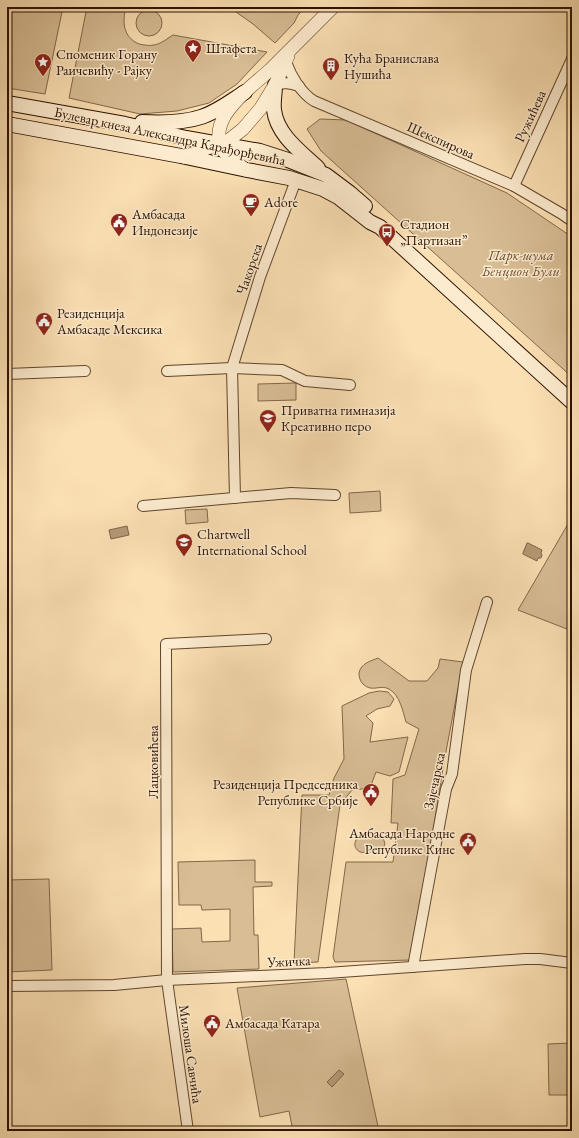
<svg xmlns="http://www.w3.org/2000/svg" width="579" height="1138" font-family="'EB Garamond',serif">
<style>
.green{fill:#d8bd95;stroke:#82674a}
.water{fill:#b59a77;stroke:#7e6347}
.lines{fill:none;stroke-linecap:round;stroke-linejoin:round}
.minor-casing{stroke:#60452d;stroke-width:12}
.tertiary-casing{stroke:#60452d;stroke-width:14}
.secondary-casing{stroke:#2c1100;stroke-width:16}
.minor{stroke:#fcebce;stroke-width:10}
.tertiary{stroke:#fcebce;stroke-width:13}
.secondary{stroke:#fcebce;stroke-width:14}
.labels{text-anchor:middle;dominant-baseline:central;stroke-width:3;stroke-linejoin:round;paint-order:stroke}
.poi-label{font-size:14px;fill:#2c1100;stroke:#fcebce;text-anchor:start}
.street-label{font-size:14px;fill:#2c1100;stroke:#fcebce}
.park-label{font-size:14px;font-style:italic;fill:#684d34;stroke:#fcebce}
</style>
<rect width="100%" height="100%" fill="#fbe0b4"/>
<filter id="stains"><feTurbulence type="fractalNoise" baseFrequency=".005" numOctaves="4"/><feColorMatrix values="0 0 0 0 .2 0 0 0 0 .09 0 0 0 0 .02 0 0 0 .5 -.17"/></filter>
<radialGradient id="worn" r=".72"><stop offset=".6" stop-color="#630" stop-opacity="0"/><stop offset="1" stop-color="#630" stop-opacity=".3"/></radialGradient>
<g class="green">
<polygon points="7,7 63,7 45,94 7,88"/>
<path d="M87 7H126C122 22 123 37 139 44 144 45 149 46 154 45 161 44 168 38 173 35L267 52 237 84 209 103 177 111 140 114 69 98Z"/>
<polygon points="237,7 305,7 298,15 294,23 275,43 253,24 236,12"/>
<circle cx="149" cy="23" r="13"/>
<polygon points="320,119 346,120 507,193 572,237 572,377 321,151 307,129"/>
<polygon points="296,383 296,400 258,401 258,384"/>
<polygon points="380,491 381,511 350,513 349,493"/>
<polygon points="207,509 208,522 186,524 185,510"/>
<polygon points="572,517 572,631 518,610"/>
<path d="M378 658 409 681H427L438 668 440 659 463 662 444 762 427 870 412 960 335 962 333 957 346 862H393L398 823H391L393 779 405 775 419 729 406 722C403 712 400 695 389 689 380 684 372 693 363 684 360 681 359 677 359 673 361 663 371 661 378 658Z"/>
<polygon points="379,691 388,692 394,699 390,706 377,709 366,716 373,723 370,742 408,737 399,772 390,776 376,772 370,788 352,790 340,805 318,962 294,963 302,795 329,795 334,778 344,759 342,706 369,693"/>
<path d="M363 834 380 836C385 840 386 844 383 849 379 853 375 852 370 852 367 852 363 853 360 852 351 847 355 837 363 834Z"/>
<polygon points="255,860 255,882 272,882 272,886 253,887 254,935 258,935 259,969 173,972 172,929 201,928 202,942 230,941 230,909 202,910 201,905 179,905 178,862"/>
<polygon points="49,879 52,970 7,972 7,880"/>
<polygon points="346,979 379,1131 293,1131 289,1111 260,1117 237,988"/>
<polygon points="572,1043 572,1095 549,1095 548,1044"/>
</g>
<g class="water">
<polygon points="127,526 129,535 111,539 109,530"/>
<polygon points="527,543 528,543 542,550 541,553 542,555 541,558 538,558 537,561 523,554 523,553"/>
<polygon points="339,1070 344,1074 332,1087 327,1082"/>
</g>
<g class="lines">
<defs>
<g id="minor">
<path d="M286 62C291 76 301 93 314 101L514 186 562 214 572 221"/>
<path d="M275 85C284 82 290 83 299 86"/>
<polyline points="514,186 572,59"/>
<polyline points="167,371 232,368 282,370 305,381 350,385"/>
<polyline points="7,374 85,371"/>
<polyline points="235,498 232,368 260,277 296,180"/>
<polyline points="143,506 291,493 335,495"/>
<polyline points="413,967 446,789 452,774 466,670 487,602"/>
<polyline points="7,986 114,985 167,980 327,973 525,959 540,959 572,963"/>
<polyline points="188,1131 167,980 166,644 266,639"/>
</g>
<g id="tertiary">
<polyline points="184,157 229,140 243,129 261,108 275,85 288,56"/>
<path d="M246 170C235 162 220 153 219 139 218 131 221 122 225 115 237 97 254 84 270 70 291 49 312 28 333 7"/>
</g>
<g id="secondary">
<path d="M275 85C275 93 273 102 274 110 277 135 301 152 318 168"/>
<polyline points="7,103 125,124 186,138 260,151 288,160 326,175 350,193 365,206"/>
<path d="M142 122C162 123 183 123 201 117 217 112 231 101 245 92"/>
<polyline points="7,124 181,156 247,170 289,178 323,189 338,197 370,222 380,227 572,402"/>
</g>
</defs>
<use href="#minor" class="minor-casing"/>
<use href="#tertiary" class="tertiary-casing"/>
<use href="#secondary" class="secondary-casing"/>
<use href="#minor" class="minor"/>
<use href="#tertiary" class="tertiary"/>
<use href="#secondary" class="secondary"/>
</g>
<defs>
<symbol id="sight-pin" viewBox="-11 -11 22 30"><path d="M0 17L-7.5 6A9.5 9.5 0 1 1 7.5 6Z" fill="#8f2418" stroke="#fcebce"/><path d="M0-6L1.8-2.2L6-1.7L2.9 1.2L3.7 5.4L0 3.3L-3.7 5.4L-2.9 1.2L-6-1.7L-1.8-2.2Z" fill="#fff"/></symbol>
<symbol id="building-pin" viewBox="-11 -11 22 30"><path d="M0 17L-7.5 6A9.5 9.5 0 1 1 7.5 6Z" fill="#8f2418" stroke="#fcebce"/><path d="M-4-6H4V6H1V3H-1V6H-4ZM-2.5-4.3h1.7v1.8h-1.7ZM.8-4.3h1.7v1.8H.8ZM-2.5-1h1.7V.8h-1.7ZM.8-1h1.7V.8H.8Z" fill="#fff"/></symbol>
<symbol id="cafe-pin" viewBox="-11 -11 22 30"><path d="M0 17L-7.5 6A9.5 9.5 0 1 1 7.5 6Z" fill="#8f2418" stroke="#fcebce"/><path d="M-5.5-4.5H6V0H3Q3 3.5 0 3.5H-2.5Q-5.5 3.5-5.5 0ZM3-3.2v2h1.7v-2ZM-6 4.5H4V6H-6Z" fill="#fff"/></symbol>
<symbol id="civic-pin" viewBox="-11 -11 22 30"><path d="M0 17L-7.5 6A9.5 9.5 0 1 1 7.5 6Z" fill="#8f2418" stroke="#fcebce"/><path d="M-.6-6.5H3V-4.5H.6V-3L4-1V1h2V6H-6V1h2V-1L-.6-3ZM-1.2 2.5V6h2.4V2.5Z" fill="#fff"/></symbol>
<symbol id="bus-pin" viewBox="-11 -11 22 30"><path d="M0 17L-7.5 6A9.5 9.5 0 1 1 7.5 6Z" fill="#8f2418" stroke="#fcebce"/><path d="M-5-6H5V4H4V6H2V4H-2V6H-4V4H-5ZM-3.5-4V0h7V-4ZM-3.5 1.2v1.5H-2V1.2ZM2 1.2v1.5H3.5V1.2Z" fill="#fff"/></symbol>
<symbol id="school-pin" viewBox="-11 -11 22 30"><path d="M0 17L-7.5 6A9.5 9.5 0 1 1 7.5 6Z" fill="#8f2418" stroke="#fcebce"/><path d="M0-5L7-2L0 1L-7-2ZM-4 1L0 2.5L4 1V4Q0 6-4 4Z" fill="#fff"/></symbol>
</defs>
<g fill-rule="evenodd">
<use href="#sight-pin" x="183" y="38" width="20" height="27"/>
<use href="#sight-pin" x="33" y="52" width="20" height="27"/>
<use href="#building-pin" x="321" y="56" width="20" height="27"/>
<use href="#cafe-pin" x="241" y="192" width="20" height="27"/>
<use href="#civic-pin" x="109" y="212" width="20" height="27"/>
<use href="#bus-pin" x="377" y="222" width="20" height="27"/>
<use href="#civic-pin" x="34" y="311" width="20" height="27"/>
<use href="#school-pin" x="258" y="408" width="20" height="27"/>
<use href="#school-pin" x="174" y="532" width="20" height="27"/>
<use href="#civic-pin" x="361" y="782" width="20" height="27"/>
<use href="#civic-pin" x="458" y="831" width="20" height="27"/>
<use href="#civic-pin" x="202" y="1013" width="20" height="27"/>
</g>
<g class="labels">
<g class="poi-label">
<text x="206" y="48">Штафета</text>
<text x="56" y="54">Споменик Горану<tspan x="56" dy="16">Раичевићу - Рајку</tspan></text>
<text x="344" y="58">Кућа Бранислава<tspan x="344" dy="16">Нушића</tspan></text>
<text x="264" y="202">Adore</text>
<text x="132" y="214">Амбасада<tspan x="132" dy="16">Индонезије</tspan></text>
<text x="400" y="224">Стадион<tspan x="400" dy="16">„Партизан”</tspan></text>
<text x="57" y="313">Резиденција<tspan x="57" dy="16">Амбасаде Мексика</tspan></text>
<text x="281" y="410">Приватна гимназија<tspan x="281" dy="16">Креативно перо</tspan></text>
<text x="197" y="534">Chartwell<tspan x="197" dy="16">International School</tspan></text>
<text x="358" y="784" text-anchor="end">Резиденција Председника<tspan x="358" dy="16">Републике Србије</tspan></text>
<text x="455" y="833" text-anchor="end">Амбасада Народне<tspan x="455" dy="16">Републике Кине</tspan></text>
<text x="225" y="1023">Амбасада Катара</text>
</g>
<g class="street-label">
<text transform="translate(530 116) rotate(-65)">Ружићева</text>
<text transform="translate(170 136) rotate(12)">Булевар кнеза Александра Карађорђевића</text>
<text transform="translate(441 140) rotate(24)">Шекспирова</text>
<text transform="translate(249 269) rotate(-71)">Чакорска</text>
<text transform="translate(153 762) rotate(-90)">Лацковићева</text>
<text transform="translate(434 781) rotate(-78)">Зајечарска</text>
<text transform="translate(289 961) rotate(-3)">Ужичка</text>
<text transform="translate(191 1054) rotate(82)">Милоша Савчића</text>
</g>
<g class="park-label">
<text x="521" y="255">Парк-шума<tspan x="521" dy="16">Бенцион Були</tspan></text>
</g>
</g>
<rect width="579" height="1138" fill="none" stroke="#fbe0b4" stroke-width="24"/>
<rect x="8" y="8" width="563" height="1122" fill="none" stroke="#2c1100" stroke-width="2"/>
<rect x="12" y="12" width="555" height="1114" fill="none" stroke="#2c1100"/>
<rect width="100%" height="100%" filter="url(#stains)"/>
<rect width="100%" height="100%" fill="url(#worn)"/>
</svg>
